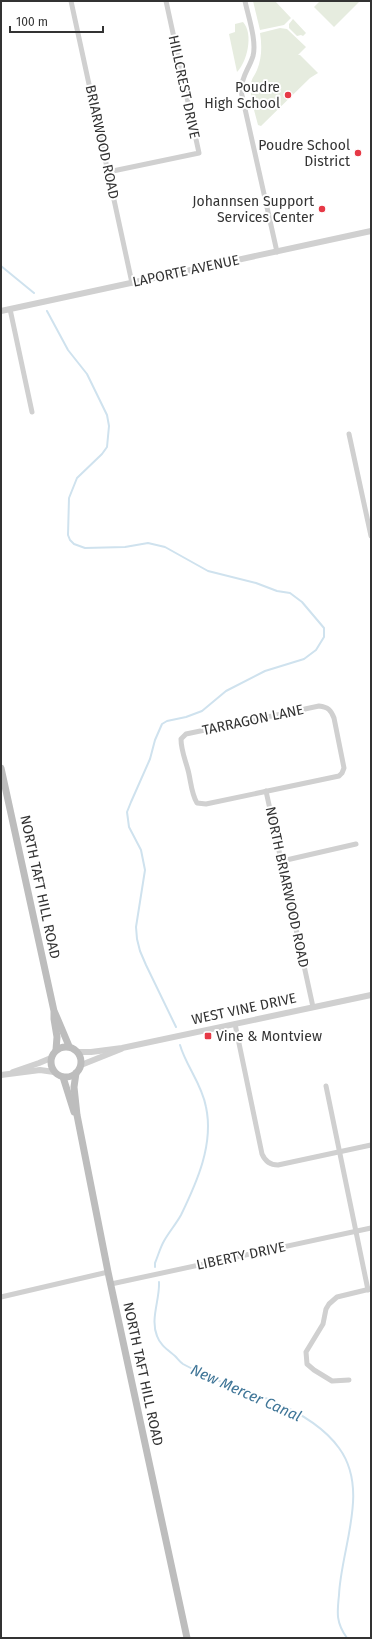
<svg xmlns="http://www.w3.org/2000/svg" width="372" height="1639" font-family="'Fira Sans',sans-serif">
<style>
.green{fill:#e6ecdf}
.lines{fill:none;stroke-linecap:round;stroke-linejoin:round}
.stream{stroke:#cfe2ee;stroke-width:2}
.minor{stroke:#d0d0d0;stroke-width:5}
.tertiary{stroke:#d0d0d0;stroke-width:6}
.secondary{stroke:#bdbdbd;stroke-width:7}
.poi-dot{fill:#e63946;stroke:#fff;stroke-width:1.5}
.labels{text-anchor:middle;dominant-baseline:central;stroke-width:4;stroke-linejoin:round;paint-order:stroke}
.street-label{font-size:14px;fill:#333;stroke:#fff}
.poi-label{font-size:14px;fill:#333;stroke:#fff;text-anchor:end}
.water-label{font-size:15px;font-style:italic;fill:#3f7597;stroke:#fff}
</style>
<rect width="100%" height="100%" fill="#fff"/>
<g class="green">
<polygon points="253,1 275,1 291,18 284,25 260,30"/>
<polygon points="320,1 360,1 334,27 314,7"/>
<polygon points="293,19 306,33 303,36 301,35 297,36 289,28 289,24"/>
<path d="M243 22C254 34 247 62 237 72L229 34 235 32V24Z"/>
<path d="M280 28 287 29 306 47 298 55H300L318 73 310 78 261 126 258 125C255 112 249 97 251 84 251 79 255 75 257 70 262 58 262 45 260 33Z"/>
</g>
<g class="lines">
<g class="stream">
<polyline points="1,266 34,293"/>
<polyline points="47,311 68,350 87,374 107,415 109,426 107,447 102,454 77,478 69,498 68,535 70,540 74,544 85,548 125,547 148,543 165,547 208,571 256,583 277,591 290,593 302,602 324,628 324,637 316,650 304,659 265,671 226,691 202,711 186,717 167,721 162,724 155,740 150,759 131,802 127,812 129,827 141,850 145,870 136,927 137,939 140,951 146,965 176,1027"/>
<path d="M155 1267V1263C158 1256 160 1248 164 1241 169 1232 176 1224 181 1215 197 1182 214 1144 206 1107 202 1084 186 1066 180 1045"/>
<path d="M159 1282C160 1299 150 1319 157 1336 160 1345 168 1350 175 1356 178 1359 180 1362 183 1364 188 1367 195 1370 200 1372 216 1380 233 1387 250 1393 258 1396 266 1398 273 1401 296 1411 324 1427 339 1448 370 1490 341 1548 339 1595 337 1613 336 1623 347 1638"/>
</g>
<g class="minor">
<polyline points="71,1 132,283"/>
<path d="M245 1C248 16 257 41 253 56 249 69 241 77 241 91L277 252"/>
<polyline points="108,172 199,153 166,1"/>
<polyline points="10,309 32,412"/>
<polyline points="349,434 371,536"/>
<path d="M319 706C328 707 331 710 334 718L344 768 342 773 339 776 206 804 197 803C191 793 191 781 188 770 185 759 181 750 181 739L186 734Z"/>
<polyline points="266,791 313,1007"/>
<polyline points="282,861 356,844"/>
<path d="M235 1024 262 1154C265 1161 270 1165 278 1165L371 1145"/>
<polyline points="326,1086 368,1290"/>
<polyline points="111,1284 371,1228"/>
<polyline points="1,1297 108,1272"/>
<polyline points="349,1380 332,1381 314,1370 307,1364 306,1352 323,1324 326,1309 329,1304 337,1297 370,1289"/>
</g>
<g class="tertiary">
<polyline points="1,311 371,231"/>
<polyline points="78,1052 91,1052 122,1048 371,995"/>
<polyline points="81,1065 121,1049"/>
<polyline points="13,1072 39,1063 51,1058"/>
<polyline points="1,1075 40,1070 54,1072"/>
</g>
<g class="secondary">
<polyline points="1,768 54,1011 54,1019 57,1037 56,1050"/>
<polyline points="55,1013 69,1046"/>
<circle cx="66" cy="1062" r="15"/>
<polyline points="76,1073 74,1087 77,1115 108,1272 187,1638"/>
<polyline points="63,1077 74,1112"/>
</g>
</g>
<g class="poi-dot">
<circle cx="288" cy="95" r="4"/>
<circle cx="358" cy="153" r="4"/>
<circle cx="322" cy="209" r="4"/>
<rect x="204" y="1032" width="8" height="8" rx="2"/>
</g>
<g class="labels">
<g class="street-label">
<text transform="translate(184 87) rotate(78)">HILLCREST DRIVE</text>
<text transform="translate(102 142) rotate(78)">BRIARWOOD ROAD</text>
<text transform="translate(186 271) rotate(-12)">LAPORTE AVENUE</text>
<text transform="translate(253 720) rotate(-12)">TARRAGON LANE</text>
<text transform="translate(40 887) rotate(78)">NORTH TAFT HILL ROAD</text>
<text transform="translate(287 887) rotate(78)">NORTH BRIARWOOD ROAD</text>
<text transform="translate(244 1009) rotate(-12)">WEST VINE DRIVE</text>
<text transform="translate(241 1256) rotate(-12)">LIBERTY DRIVE</text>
<text transform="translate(143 1374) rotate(78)">NORTH TAFT HILL ROAD</text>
</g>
<g class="poi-label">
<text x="280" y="87">Poudre<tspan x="280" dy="16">High School</tspan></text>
<text x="350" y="145">Poudre School<tspan x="350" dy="16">District</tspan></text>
<text x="314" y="201">Johannsen Support<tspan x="314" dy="16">Services Center</tspan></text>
<text x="216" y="1036" text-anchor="start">Vine &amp; Montview</text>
</g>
<g class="water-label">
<text transform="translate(246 1393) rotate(24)">New Mercer Canal</text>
</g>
</g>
<rect width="372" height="1639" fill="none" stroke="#333333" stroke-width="4"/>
<path d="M10 26v6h93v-6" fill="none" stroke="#333333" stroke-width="2"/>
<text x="16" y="26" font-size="12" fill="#333333" stroke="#ffffff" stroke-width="3" paint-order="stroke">100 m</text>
</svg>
